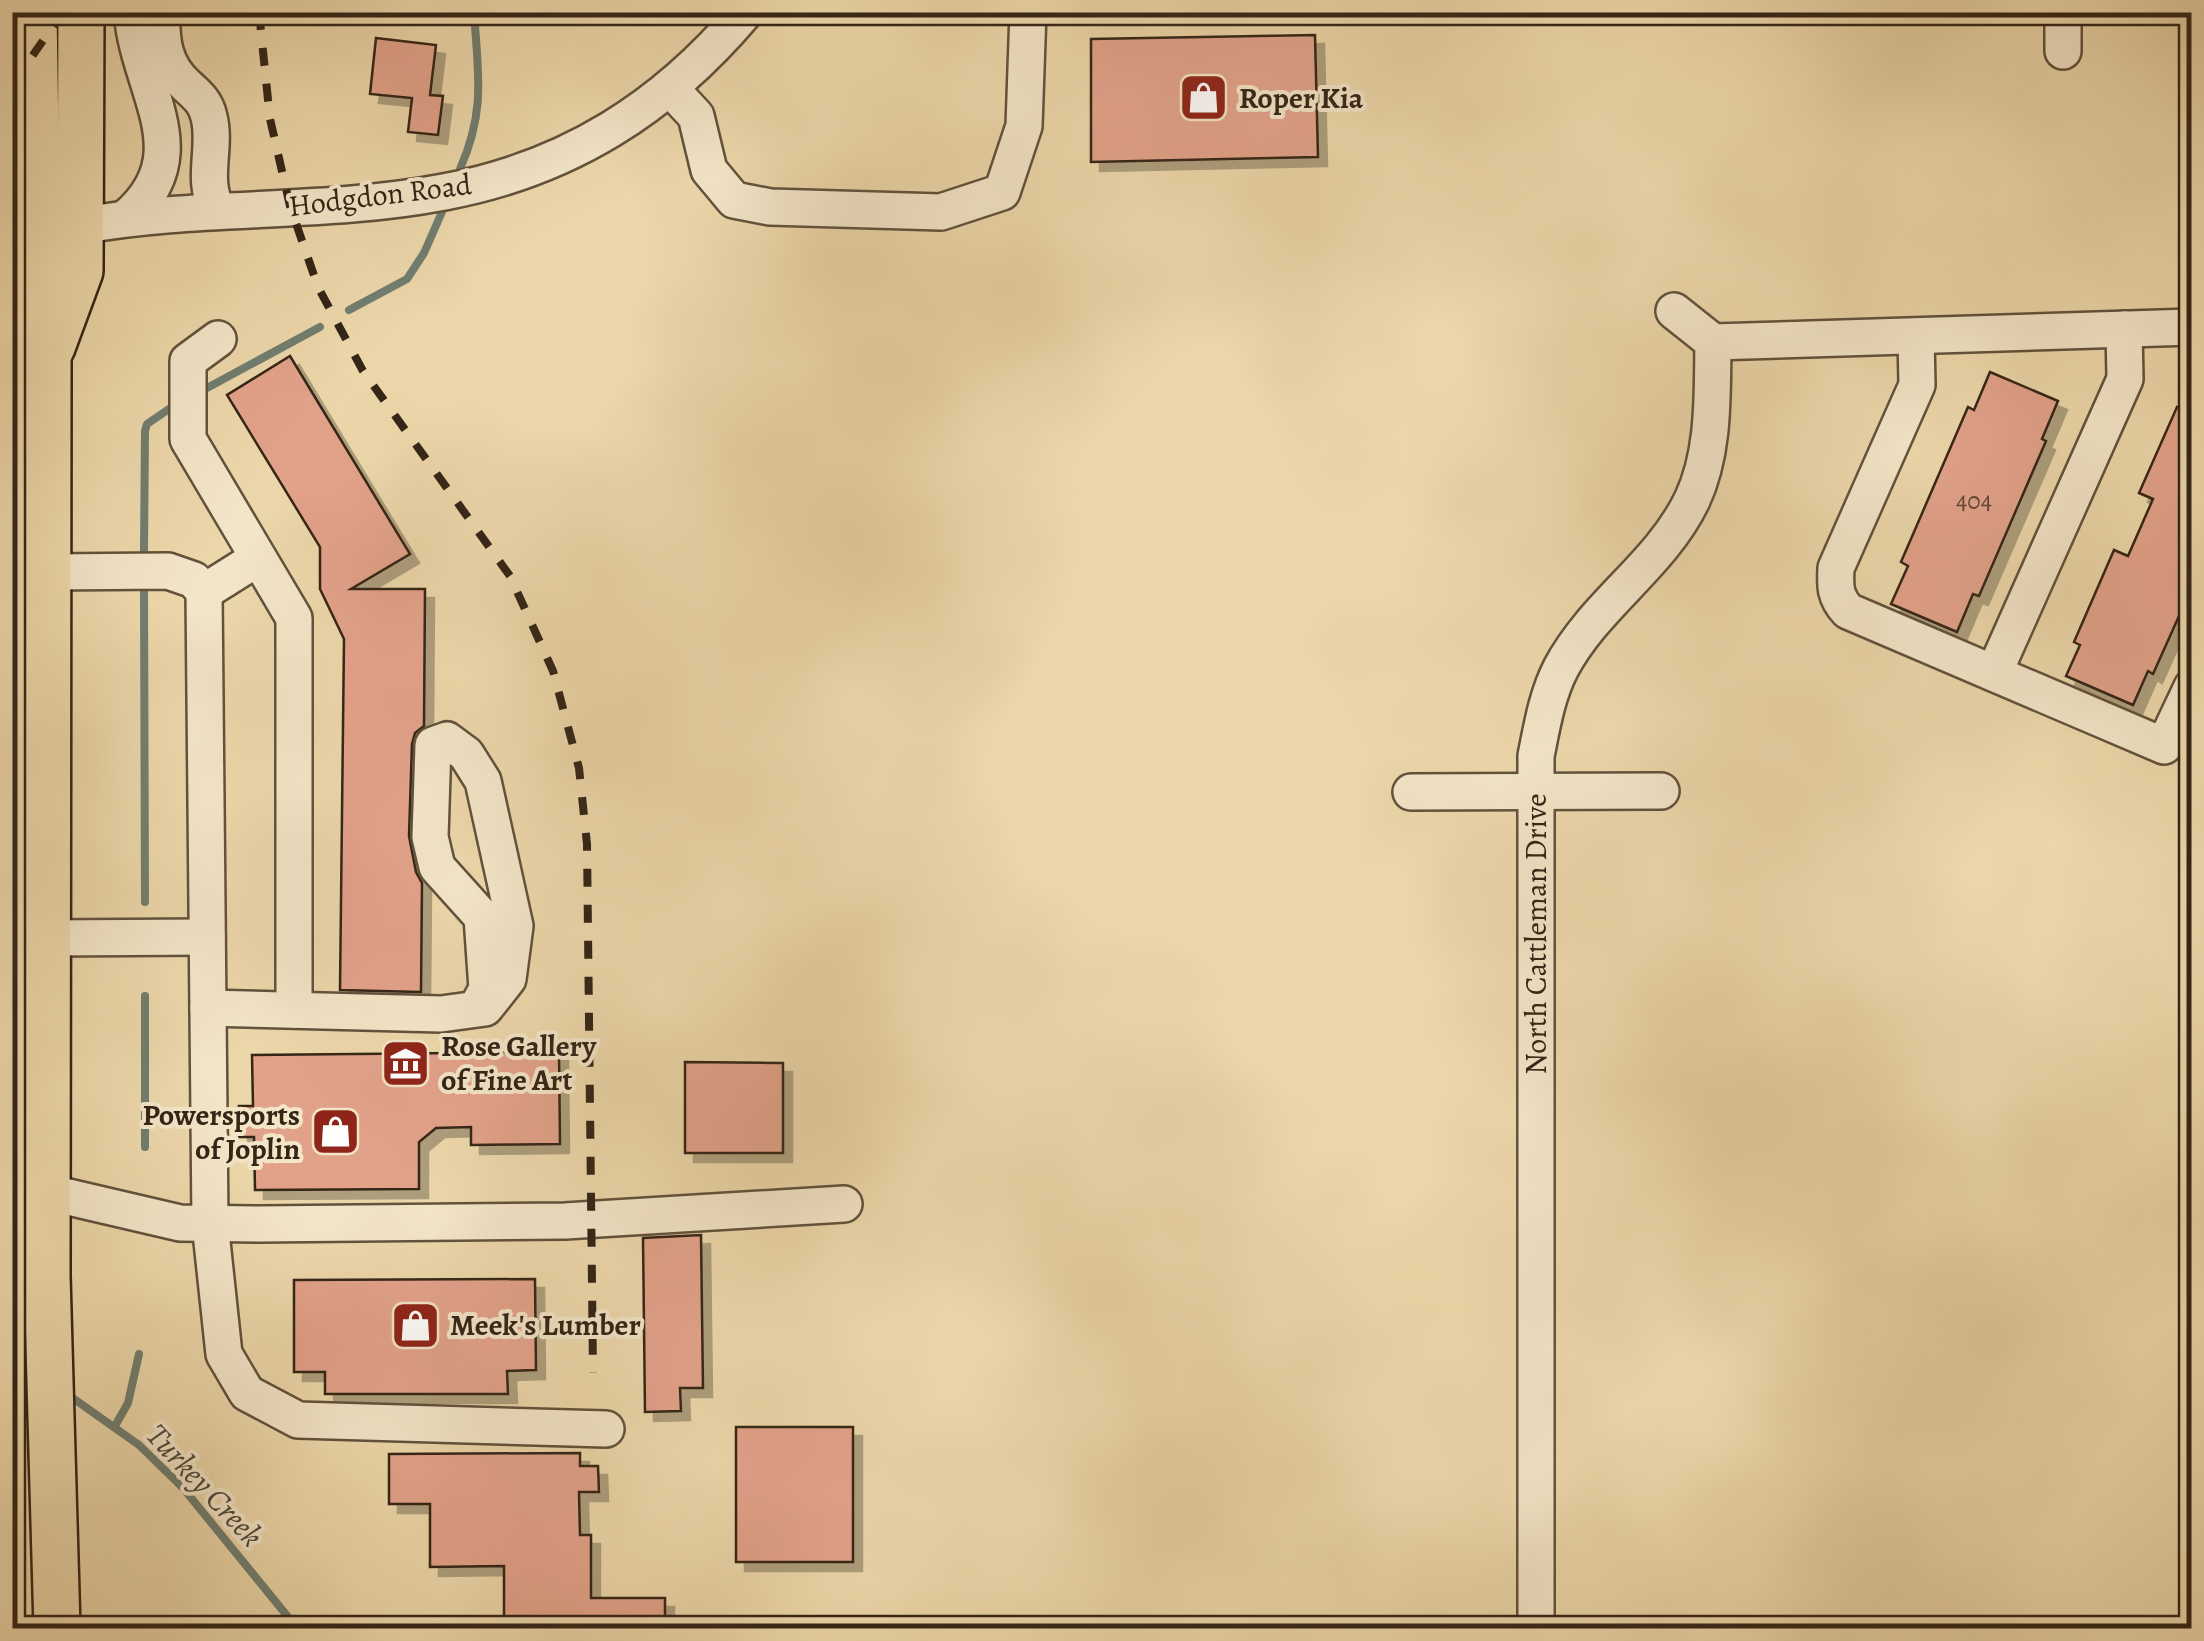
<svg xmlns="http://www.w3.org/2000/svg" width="2204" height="1641" font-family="Alegreya,serif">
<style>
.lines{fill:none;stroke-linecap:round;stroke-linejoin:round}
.stream{stroke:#717e70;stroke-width:8}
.building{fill:#e2a28a;stroke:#342517;stroke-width:2.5;filter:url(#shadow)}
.minor-casing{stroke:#62523c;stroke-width:40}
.major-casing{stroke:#342517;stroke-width:50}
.minor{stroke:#f3e5c8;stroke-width:35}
.major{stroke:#ecd7aa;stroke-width:45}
.rail{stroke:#342517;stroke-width:8;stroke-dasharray:18 18;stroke-linecap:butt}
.labels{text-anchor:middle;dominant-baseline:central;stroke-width:8;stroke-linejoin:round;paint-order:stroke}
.number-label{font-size:25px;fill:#604434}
.poi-label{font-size:30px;font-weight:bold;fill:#342517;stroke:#f3e5c8;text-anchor:start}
.street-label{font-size:30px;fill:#342517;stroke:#f3e5c8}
.water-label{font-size:32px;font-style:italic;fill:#4d4a3c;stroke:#f3e5c8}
</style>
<defs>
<filter id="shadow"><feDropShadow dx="9" dy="9" stdDeviation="0" flood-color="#0004"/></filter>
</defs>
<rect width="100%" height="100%" fill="#ecd7aa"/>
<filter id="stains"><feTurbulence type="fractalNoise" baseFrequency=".002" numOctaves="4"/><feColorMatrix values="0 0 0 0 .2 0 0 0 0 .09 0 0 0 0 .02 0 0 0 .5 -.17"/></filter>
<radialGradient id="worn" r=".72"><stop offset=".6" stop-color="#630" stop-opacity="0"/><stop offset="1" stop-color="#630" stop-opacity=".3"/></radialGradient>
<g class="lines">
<g class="stream">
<path d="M460 169C486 110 478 74 474 12"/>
<polyline points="349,310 407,279 424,253 442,212"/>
<polyline points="207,388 320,327"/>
<polyline points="144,551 145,431 147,424 169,409"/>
<polyline points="144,591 145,902"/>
<polyline points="145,1147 145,996"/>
<polyline points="12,1358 35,1372"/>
<polyline points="67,1394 139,1445 183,1488 297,1628"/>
<polyline points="115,1426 128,1403 139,1354"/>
</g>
</g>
<g class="building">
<polygon points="1315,35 1318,157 1091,162 1091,39"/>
<polygon points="376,38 436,45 430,95 443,96 438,135 408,132 412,98 370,94"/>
<polygon points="290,356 410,554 351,589 425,589 424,726 415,733 412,744 409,836 416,872 422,883 421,992 340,990 344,639 320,589 320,547 227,395"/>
<polygon points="1990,372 2058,401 2042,439 2046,441 1979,596 1973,594 1957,632 1891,604 1908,566 1901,562 1968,407 1974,410"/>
<polygon points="2177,407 2192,413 2192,587 2153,674 2148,671 2133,705 2066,676 2080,645 2074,642 2114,550 2128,556 2153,499 2139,493"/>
<polygon points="559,1052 560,1144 471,1145 471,1127 436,1128 419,1142 419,1189 255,1190 254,1137 239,1137 239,1106 253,1106 252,1055"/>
<polygon points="685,1062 783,1063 783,1153 685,1153"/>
<polygon points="701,1235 703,1388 680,1388 681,1411 645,1412 643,1238"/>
<polygon points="535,1279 536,1370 507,1371 508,1394 325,1394 325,1372 294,1372 294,1280"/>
<rect x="736" y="1427" width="117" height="135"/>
<polygon points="580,1453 580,1466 598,1466 599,1492 579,1492 580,1535 591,1535 591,1598 665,1598 665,1628 504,1628 504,1566 430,1567 430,1504 389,1504 389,1454"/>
</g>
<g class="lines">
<defs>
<g id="minor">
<path d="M162 12C161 41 164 65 186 85 197 95 206 102 209 117 217 149 200 180 218 211"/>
<polyline points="2063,51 2063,12"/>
<polyline points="671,89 696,116 709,170 734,200 770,207 941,212 1002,192 1024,126 1028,12"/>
<path d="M127 217C200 154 138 91 132 12"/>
<path d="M80 226C200 204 324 215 444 192 568 169 664 108 745 12"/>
<path d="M1916 336 1917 385 1836 568C1835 587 1835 597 1848 611L2164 746 2192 687"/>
<polyline points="218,339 188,361 188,439 294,618 294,1010"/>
<polyline points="1713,342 2192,327"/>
<polyline points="12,486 48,485"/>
<polyline points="12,553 48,553"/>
<polyline points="48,572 168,571 194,580 204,592 210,1223 224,1354 247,1393 298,1420 606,1429"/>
<polyline points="204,592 258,558"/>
<polyline points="12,593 48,594"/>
<polyline points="1994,673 2125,379 2124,329"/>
<polyline points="12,730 47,728"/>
<polyline points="1411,792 1661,791"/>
<polyline points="12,903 48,902"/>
<polyline points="47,938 207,937"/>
<polyline points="208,1008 441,1014 485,1008 508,979 515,926 483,781 466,754 447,740 433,745 430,837 437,867 482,917 487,989 476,1009"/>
<polyline points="47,1192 180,1223 259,1224 565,1221 844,1204"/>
<path d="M1536 1628V756C1542 726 1547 695 1561 668 1595 604 1660 566 1692 500 1715 451 1712 394 1713 342L1674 311"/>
</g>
<g id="major">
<polyline points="34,12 38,265 48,358 47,1276 57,1628"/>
<polyline points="52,347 80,271 81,12"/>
</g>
</defs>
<use href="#minor" class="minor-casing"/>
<use href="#major" class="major-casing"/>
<use href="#minor" class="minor"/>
<use href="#major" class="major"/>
<g class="rail">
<polyline points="259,12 270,119 290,206 318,287 363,371 510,576 553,671 579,768 587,844 593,1373"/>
<polyline points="12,85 63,12"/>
</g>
</g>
<defs>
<symbol id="shop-square" viewBox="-11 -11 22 22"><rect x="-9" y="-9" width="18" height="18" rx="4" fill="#8f2418" stroke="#f3e5c8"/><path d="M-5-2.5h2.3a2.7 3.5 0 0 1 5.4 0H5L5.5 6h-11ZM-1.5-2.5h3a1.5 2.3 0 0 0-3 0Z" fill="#fff"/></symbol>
<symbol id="museum-square" viewBox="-11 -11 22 22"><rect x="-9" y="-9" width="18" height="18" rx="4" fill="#8f2418" stroke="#f3e5c8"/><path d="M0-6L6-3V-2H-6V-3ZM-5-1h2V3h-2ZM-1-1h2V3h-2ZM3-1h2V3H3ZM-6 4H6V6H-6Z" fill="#fff"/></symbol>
</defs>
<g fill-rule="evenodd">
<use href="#shop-square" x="1176" y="70" width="55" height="55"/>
<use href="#museum-square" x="378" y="1036" width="55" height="55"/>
<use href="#shop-square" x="308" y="1104" width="55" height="55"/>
<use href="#shop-square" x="388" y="1298" width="55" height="55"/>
</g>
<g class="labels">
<g class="number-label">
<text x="1974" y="501">404</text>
</g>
<g class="poi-label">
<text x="1239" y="98">Roper Kia</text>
<text x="441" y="1046">Rose Gallery<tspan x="441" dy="34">of Fine Art</tspan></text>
<text x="300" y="1115" text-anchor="end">Powersports<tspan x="300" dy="34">of Joplin</tspan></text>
<text x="450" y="1325">Meek's Lumber</text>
</g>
<g class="street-label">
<text transform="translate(380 195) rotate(-7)">Hodgdon Road</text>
<text transform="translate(1536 934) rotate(-90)">North Cattleman Drive</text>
</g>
<g class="water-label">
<text transform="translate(205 1485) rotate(47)">Turkey Creek</text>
</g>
</g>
<rect width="2204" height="1641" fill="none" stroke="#ecd7aa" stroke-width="50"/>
<rect x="15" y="15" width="2174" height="1611" fill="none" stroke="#342517" stroke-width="5"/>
<rect x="25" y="25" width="2154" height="1591" fill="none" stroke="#342517" stroke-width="2.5"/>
<rect width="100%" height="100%" filter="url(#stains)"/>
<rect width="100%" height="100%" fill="url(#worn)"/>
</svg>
